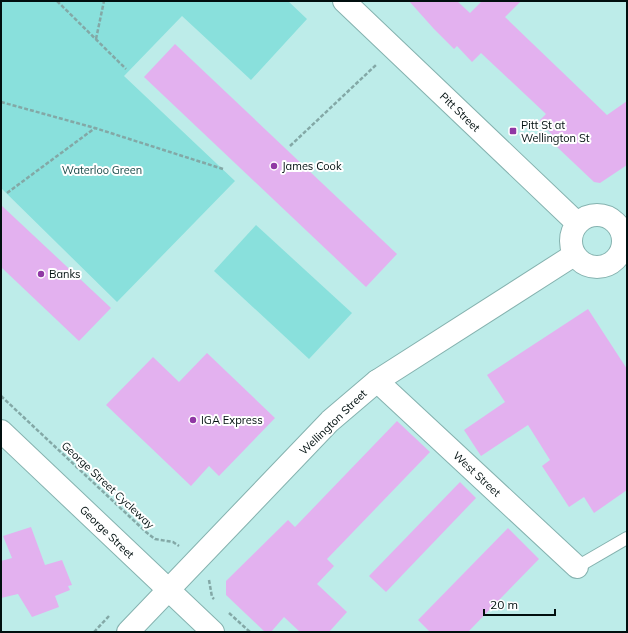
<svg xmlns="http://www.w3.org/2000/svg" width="628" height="633" font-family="Mulish,sans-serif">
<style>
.green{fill:#89e0dc}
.building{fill:#e3b1ef}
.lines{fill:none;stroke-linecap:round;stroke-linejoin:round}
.service-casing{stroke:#85b2af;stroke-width:14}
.minor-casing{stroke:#85b2af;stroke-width:24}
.path{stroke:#83a8a6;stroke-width:2.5;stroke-dasharray:4 2;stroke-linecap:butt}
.service{stroke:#fff;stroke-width:12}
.minor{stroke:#fff;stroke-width:22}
.poi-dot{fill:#9038a4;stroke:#fff;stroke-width:1.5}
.labels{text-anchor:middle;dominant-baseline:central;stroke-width:4;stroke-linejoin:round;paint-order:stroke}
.street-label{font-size:11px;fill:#010f0f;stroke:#fff}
.poi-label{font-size:11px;fill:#010f0f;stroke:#fff;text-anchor:start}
.park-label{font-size:11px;fill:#174846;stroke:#fff}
</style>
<rect width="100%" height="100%" fill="#bdece9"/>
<g class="green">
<polygon points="1,1 288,1 307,19 251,80 182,16 124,76 235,181 117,302 1,188"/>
<polygon points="256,225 352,313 309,359 214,271"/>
</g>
<g class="building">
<polygon points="409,1 457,1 470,13 482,1 521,1 505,17 607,115 627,101 627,165 600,183 594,182 557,147 560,143 539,121 546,114 481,53 472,62 457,46 454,49 434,29"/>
<polygon points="175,44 397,254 366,287 144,77"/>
<polygon points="1,205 111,308 79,341 1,267"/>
<polygon points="588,309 627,369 627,490 594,513 584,497 569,507 542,466 550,460 528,425 481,456 464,430 505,402 487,375"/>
<polygon points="207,353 275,418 219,476 209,466 191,486 106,405 153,357 179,382"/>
<polygon points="397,421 430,452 327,559 334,566 317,584 347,612 329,632 300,632 284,617 271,632 265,632 226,595 226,581 288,520 295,527"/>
<polygon points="460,482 476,498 386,592 369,576"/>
<polygon points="31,527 45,565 62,560 72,585 68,586 70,590 55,596 59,607 32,617 18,594 1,598 1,561 12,558 3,536"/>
<polygon points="508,528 539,559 468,632 430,632 418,620"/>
</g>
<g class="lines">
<defs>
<polyline id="service" points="577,567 627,538"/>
<g id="minor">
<polyline points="344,1 577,223"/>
<circle cx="597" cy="241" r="26"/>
<polyline points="377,381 577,567"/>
<polyline points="1,431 213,632"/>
<polyline points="128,632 330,421 377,381 574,255"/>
</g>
</defs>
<use href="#service" class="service-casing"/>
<use href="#minor" class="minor-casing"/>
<g class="path">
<polyline points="57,1 126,69"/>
<polyline points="96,39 104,1"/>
<polyline points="1,102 95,128 223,169"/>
<polyline points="290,146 377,64"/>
<polyline points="7,193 95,128"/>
<polyline points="1,396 146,532 155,539 173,542 179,546"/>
<polyline points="209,580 212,597 214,599"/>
<polyline points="229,613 250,632"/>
<polyline points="94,632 109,616"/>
</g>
<use href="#service" class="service"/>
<use href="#minor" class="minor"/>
</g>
<g class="poi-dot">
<rect x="509" y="127" width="8" height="8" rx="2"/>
<circle cx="274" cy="166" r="4"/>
<circle cx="41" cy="274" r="4"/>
<circle cx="193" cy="420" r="4"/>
</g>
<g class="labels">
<g class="street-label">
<text transform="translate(460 112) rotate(44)">Pitt Street</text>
<text transform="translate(333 422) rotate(-44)">Wellington Street</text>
<text transform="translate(477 474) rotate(43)">West Street</text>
<text transform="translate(108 485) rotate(43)">George Street Cycleway</text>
<text transform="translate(107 532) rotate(44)">George Street</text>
</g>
<g class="poi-label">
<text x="521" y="125">Pitt St at<tspan x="521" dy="13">Wellington St</tspan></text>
<text x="282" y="166">James Cook</text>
<text x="49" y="274">Banks</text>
<text x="201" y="420">IGA Express</text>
</g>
<g class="park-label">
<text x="102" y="170">Waterloo Green</text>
</g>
</g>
<rect width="628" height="633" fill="none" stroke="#010f0f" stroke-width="4"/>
<path d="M484 609v6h71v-6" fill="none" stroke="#010f0f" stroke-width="2"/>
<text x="490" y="609" font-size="12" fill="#010f0f" stroke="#ffffff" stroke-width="3" paint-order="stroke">20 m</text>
</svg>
